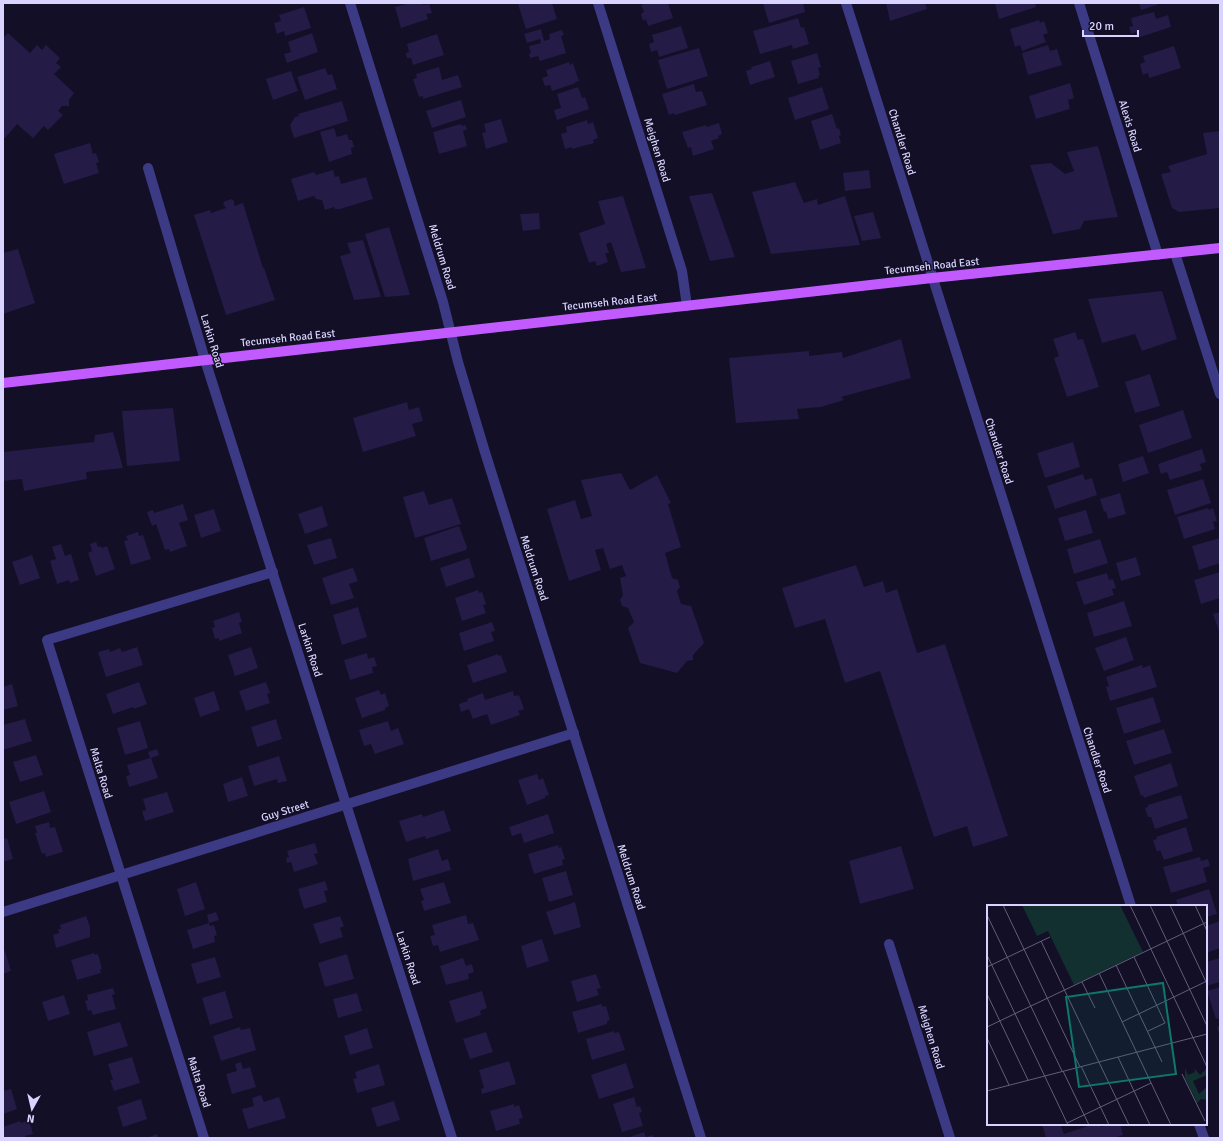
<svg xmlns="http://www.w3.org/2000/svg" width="1223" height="1141" font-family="Signika,sans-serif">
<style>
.building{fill:#241b47}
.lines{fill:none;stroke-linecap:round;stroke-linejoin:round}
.minor{stroke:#3d3a85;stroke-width:10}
.major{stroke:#c25bff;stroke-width:10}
.labels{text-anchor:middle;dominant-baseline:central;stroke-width:3;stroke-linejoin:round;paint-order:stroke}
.street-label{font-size:11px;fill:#d9d4ff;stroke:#130f26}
.inset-road{fill:none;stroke:#625e7d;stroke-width:1}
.view{fill:#0f766e;fill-opacity:0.15;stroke:#0f766e;stroke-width:2}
.inset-edge{fill:none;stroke:#d9d4ff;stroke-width:2}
</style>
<rect width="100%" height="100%" fill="#130f26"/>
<g class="building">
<polygon points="410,3 423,3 423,5 429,4 432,13 426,14 428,19 401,28 395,7"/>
<polygon points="523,3 552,3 557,19 526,29 518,4"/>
<polygon points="646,3 668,3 673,18 648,26 646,19 643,21 641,14 644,12 641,5"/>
<polygon points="763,3 803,3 805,12 769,23"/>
<polygon points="886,3 925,3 927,9 890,21"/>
<polygon points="995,3 1035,3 1036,7 999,19"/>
<polygon points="1139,3 1157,3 1157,5 1141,10"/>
<polygon points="304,7 311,28 285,36 284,31 277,34 274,23 281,21 279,15"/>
<polygon points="1154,12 1156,19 1168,15 1171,27 1137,38 1136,32 1131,34 1129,27 1133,26 1131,18"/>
<polygon points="798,18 801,28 804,27 809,44 793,49 792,45 760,54 753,31"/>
<polygon points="1039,20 1040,23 1044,21 1048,33 1043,35 1046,42 1022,51 1020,45 1015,47 1010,29"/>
<polygon points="681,26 688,48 659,57 657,50 651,52 649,44 654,42 652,35"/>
<polygon points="541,29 544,41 550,39 549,34 562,30 564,35 561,36 566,53 540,61 538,56 530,58 529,54 531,53 529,46 541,43 540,39 527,43 524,34"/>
<polygon points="8,33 30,53 37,45 42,50 46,45 60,58 56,63 61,67 54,74 74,93 69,100 69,106 62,106 58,111 63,115 48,130 44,126 33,138 17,124 5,138 3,136 3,38"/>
<polygon points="312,33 318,52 287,63 284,54 291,52 288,42"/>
<polygon points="437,34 444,55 413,65 411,58 407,58 406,53 409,52 407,44"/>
<polygon points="1048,45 1050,51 1057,49 1062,65 1028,75 1022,53"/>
<polygon points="1174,46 1181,68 1149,78 1148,73 1143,75 1140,64 1145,62 1143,56"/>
<polygon points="699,48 708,76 667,89 658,60"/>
<polygon points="817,53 821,67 818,68 820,75 818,76 819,78 798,84 791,61"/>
<polygon points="770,61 775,77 750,85 746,71 752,69 751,67"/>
<polygon points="569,62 570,65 573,63 579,81 575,82 576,83 552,91 550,85 545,86 542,78 548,76 546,70"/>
<polygon points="439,67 442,80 458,75 462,87 423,99 423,96 419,97 413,79 417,78 416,74"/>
<polygon points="325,68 328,75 332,74 337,89 305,100 297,77"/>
<polygon points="291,71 298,91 273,100 266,79"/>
<polygon points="1070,83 1074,98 1068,100 1070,109 1036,119 1029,96"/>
<polygon points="694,84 696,92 702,91 707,105 675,115 674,113 669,115 662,94"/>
<polygon points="578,87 582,98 585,97 589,109 557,120 554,110 561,108 557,94"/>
<polygon points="822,87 829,109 795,120 788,98"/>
<polygon points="461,100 466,117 432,128 426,111"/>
<polygon points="342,101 348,121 294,138 290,125 295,117 299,116 298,114"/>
<polygon points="832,114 837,129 839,128 841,135 839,136 841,143 820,150 811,121"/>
<polygon points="501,119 508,142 486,149 482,133 486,132 484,124"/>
<polygon points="587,120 588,124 593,122 598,138 593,140 594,143 572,149 572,147 565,149 561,134 567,132 566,127"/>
<polygon points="719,123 722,134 718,136 719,138 711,141 714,149 693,156 691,147 688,148 682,132 706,125 706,127"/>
<polygon points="461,124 462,126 465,125 467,129 463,131 467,146 439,154 433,132"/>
<polygon points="334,128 337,137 347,134 349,140 352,140 354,147 351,148 352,154 329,162 320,132"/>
<polygon points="1220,131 1220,208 1179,212 1172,208 1161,174 1171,172 1168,166 1207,154 1203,133"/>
<polygon points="90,143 93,154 96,153 99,162 96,163 99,173 64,184 54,154"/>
<polygon points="1098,146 1118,217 1084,221 1080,229 1053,234 1030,165 1051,163 1065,174 1074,171 1067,152"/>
<polygon points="333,170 335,177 339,176 341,184 366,177 373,199 340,209 335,209 334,207 325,210 322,200 316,199 314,196 298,201 291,179 314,172 316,175"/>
<polygon points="869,170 871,188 845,191 843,173"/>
<polygon points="795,182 804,203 817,199 818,205 845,196 860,245 771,254 752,192"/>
<polygon points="712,193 735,257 710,261 689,196"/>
<polygon points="623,196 646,268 621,272 611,242 606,244 609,253 605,253 608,262 597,266 595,261 589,263 579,233 605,224 598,201"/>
<polygon points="232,199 234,201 234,206 243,203 263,268 264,268 275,300 226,315 194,215 210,210 211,213 226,208 223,204 225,201"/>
<polygon points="873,212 881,238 862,241 854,216"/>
<polygon points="539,213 540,229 523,231 520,214"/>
<polygon points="389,227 408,288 410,295 385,297 365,234"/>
<polygon points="363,240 381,297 354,300 340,256 351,253 347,243"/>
<polygon points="18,249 35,303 3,314 3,253"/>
<polygon points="1162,291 1177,339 1142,351 1135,334 1102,343 1088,299"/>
<polygon points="1075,332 1078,340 1083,339 1099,387 1067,397 1054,358 1059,356 1053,339"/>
<polygon points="901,339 911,378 841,397 844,400 821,407 797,409 799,419 736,423 729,358 809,351 809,356 842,352 843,358"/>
<polygon points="1150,374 1160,406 1135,413 1125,382"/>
<polygon points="407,402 409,410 419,407 423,421 412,424 416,436 363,452 353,418"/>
<polygon points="173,408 180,461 127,466 122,411"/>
<polygon points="1183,410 1192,438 1148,453 1139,425"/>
<polygon points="113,432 123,468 86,472 87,479 24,491 22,479 3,481 3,452 94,442 95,435"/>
<polygon points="1073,442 1080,467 1045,478 1037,453"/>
<polygon points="1202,449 1206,462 1200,464 1202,470 1170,480 1167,472 1161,474 1158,464"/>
<polygon points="1143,456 1149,473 1123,482 1118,464"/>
<polygon points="621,473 630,490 657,475 671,503 668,504 681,547 665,553 672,578 678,580 680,587 677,591 681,604 691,606 704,643 693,655 693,660 687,661 677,673 640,663 628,628 634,622 628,608 622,606 620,600 623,595 620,578 626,576 622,565 610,569 603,548 595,550 601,570 569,581 547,509 575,500 581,519 592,516 581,480"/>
<polygon points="1083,474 1085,480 1092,478 1097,495 1055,509 1047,486"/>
<polygon points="1203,479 1211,503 1175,515 1167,490"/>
<polygon points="424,491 429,505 452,498 461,524 415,538 403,497"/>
<polygon points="1120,493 1126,514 1108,519 1106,511 1104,512 1100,499"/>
<polygon points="183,504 188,520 179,523 187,546 170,552 169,549 165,550 156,524 152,526 147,512 153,510 154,513"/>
<polygon points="322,506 328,526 305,534 298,514"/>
<polygon points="1208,508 1209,510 1213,508 1217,521 1213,522 1215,529 1184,539 1177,517"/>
<polygon points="214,509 221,531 201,538 194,515"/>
<polygon points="1086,510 1093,533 1065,541 1058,518"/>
<polygon points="459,526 467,547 466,550 431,561 424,538"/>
<polygon points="138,532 139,536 143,535 151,559 131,565 124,541 128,540 126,536"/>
<polygon points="331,538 337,558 314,565 307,545"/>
<polygon points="1220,538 1220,563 1199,570 1192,546"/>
<polygon points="1100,539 1108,563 1074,574 1067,549"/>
<polygon points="96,542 98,547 101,546 102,548 107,546 115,569 96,576 88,553 92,551 90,544"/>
<polygon points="61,544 65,556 71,554 79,580 70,583 69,580 57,584 50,561 56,559 52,547"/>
<polygon points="32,555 40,578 20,585 12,562"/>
<polygon points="1136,557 1141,575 1121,581 1116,563"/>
<polygon points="469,558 475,577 446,587 440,568"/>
<polygon points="856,565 864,587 883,581 886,593 897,589 917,653 945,644 1008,836 973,847 967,826 934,837 880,671 845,683 825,619 795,628 782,588"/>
<polygon points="352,568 353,568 358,581 349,584 354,598 331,605 322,578"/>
<polygon points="1220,572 1220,598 1201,604 1194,580"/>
<polygon points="1107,573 1109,580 1113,579 1116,588 1112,589 1114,595 1084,605 1076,582"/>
<polygon points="478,590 479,593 482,592 486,604 483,605 486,613 462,621 455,598"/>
<polygon points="1124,601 1132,626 1094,637 1087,613"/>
<polygon points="358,607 367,637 342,645 333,615"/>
<polygon points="239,612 242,622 239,623 242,633 219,641 219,638 215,639 212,628 215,627 213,621"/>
<polygon points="1220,612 1220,634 1213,614"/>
<polygon points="492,622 495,631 491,632 494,641 464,651 459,633"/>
<polygon points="1126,637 1134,660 1104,671 1095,648"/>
<polygon points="137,647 143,665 106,677 98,652 109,649 110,652 120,648 122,652"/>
<polygon points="251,647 258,668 235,676 228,655"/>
<polygon points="367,653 368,659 374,657 377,666 372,667 373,673 350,680 344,660"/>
<polygon points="498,654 498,656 501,655 507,672 473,683 467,665"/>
<polygon points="1142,665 1143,668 1150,665 1157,687 1110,701 1106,687 1109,686 1106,677"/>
<polygon points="139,682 147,704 134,709 133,707 113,714 106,694"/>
<polygon points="266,682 270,693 267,694 270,703 246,711 239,691"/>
<polygon points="12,684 18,706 3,710 3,687"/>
<polygon points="379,690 381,695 385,693 389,706 385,708 385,710 362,718 355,698"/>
<polygon points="214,691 220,710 200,717 194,698"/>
<polygon points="513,691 514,696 519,695 524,709 518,711 520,715 491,725 487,714 473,719 469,709 461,712 459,704 468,701 467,699 483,693 485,700"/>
<polygon points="1153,697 1161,722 1124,734 1116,708"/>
<polygon points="25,719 32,741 3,750 3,725"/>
<polygon points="276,719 282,739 257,747 251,727"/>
<polygon points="140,721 148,748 125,755 117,728"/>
<polygon points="388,721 391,731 398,728 404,744 375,754 371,744 364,746 359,730"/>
<polygon points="1164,729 1172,753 1134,765 1126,741"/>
<polygon points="157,749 159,755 151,758 158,778 129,787 126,776 130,775 127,765 150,758 148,752"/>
<polygon points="36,755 43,775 20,782 13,762"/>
<polygon points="279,756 287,781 278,783 277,779 254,786 248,766"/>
<polygon points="1171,763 1178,786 1144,798 1143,795 1141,796 1134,776"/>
<polygon points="537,774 539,780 543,778 549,795 545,796 545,798 527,805 518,780"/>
<polygon points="242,777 248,796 228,802 223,784"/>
<polygon points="44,791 51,812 16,824 9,802"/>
<polygon points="167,792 174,812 145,821 142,811 146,810 143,799"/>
<polygon points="1181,795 1188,818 1155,829 1151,817 1148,817 1145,808 1148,807 1148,805"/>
<polygon points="444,810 451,831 426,839 425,836 406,842 399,821 422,814 423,817"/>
<polygon points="548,814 554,833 524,843 521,833 512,836 509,827"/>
<polygon points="49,822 50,828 55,827 63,852 46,857 45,853 42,854 35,833 37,833 35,826"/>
<polygon points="1186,827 1193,851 1164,860 1160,850 1157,852 1153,840 1157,839 1156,837"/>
<polygon points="7,838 13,859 3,862 3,839"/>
<polygon points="315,843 318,853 314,854 318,864 294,872 291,862 287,863 286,858 289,857 287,851"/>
<polygon points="558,845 559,848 561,847 565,859 562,860 563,865 534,874 528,854"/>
<polygon points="901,846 914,889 860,904 849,861"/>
<polygon points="438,849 442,861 448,859 451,870 413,881 408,859"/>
<polygon points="1200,857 1201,861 1208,859 1210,866 1203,868 1207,882 1171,893 1163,867"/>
<polygon points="566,871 573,895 549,902 542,878"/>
<polygon points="325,881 328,890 324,891 327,902 304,909 298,889"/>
<polygon points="196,882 205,909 185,916 177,889"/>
<polygon points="444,882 451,903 424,911 421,901 424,900 420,889"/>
<polygon points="1209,889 1217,914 1206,917 1206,906 1178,906 1176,900"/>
<polygon points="575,902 581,927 554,935 546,912"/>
<polygon points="216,912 219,920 209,923 210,926 214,925 217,935 214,936 215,942 193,949 187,930 209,923 207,915"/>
<polygon points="466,915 468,924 473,923 479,940 440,952 438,945 433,946 430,936 435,935 432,925"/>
<polygon points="86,916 90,927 90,937 56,948 53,935 59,933 58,929 61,929 60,925"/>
<polygon points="340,916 344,926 340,928 343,937 320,944 313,924"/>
<polygon points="1220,921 1220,948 1206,953 1206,926"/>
<polygon points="542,939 549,961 527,968 521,946"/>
<polygon points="5,951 11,971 3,974 3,952"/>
<polygon points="94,953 95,955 98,954 102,969 100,969 101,973 77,980 71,960"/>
<polygon points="347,954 354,979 325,987 318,963"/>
<polygon points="215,957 221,977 197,984 191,964"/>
<polygon points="463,958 466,966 472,964 474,972 468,974 469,979 446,985 440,966"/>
<polygon points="1220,958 1220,982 1206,986 1206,962"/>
<polygon points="596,974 601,988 597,989 599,995 577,1002 571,981"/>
<polygon points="1220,987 1220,1018 1216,1019 1207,991"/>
<polygon points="113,988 115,994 112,995 116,1009 93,1015 91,1010 88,1011 85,1001 88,1000 87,995"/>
<polygon points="225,991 233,1018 210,1025 202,998"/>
<polygon points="482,991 487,1008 480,1011 481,1015 456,1023 449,1001"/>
<polygon points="357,993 362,1011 338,1018 333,999"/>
<polygon points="64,995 70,1014 48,1021 42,1002"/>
<polygon points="601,1004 603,1007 606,1006 610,1020 607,1021 607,1024 578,1033 572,1012"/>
<polygon points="120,1022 128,1046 94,1056 87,1032"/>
<polygon points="1220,1026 1220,1037 1217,1027"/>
<polygon points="240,1027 241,1030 250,1028 256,1050 221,1061 213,1036"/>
<polygon points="367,1028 373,1048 350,1055 344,1036"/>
<polygon points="614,1031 614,1033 619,1032 625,1050 592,1060 586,1039"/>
<polygon points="486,1032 493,1052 470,1059 463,1039"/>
<polygon points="132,1057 140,1083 114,1091 110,1080 113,1080 108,1064"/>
<polygon points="509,1061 516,1084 482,1094 481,1089 484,1088 479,1070"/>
<polygon points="241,1062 243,1069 250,1067 256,1087 232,1094 226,1074 237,1071 235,1064"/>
<polygon points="626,1063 634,1088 599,1099 591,1075"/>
<polygon points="379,1064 385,1085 357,1093 353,1079 357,1078 355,1072"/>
<polygon points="11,1089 17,1109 3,1114 3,1091"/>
<polygon points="261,1095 264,1102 279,1097 286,1118 248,1129 242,1109 254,1106 252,1098"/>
<polygon points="634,1097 637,1107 640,1106 642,1112 639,1113 643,1126 622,1132 613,1104"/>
<polygon points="141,1099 147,1119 123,1127 117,1107"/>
<polygon points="394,1101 400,1120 377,1127 371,1108"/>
<polygon points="514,1104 514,1107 519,1105 523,1118 519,1119 520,1124 496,1131 490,1111"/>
<polygon points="29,1120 33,1134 25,1136 25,1138 3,1138 3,1127 20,1121 21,1123"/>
<polygon points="1042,1124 1060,1124 1064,1134 1094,1124 1100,1124 1101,1127 1111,1124 1120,1124 1123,1135 1114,1138 1046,1138"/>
<polygon points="644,1132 646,1137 653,1135 654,1138 627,1138"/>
<polygon points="157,1134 158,1138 147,1138"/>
</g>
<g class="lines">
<g class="minor">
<polyline points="350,3 443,302 458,362 484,449 701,1138"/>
<polyline points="598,3 682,271 687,306"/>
<polyline points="846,3 1131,906"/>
<polyline points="1079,3 1158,255"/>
<polyline points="148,168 205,360 452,1138"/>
<polyline points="1175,253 1220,394"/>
<polyline points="3,912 574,733"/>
<polyline points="889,944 950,1138"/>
<polyline points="1199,1124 1204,1138"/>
<polyline points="204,1138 47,640 273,572"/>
</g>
<polyline class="major" points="3,383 932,278 1220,248"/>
</g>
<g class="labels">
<g class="street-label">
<text transform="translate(1130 126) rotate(73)">Alexis Road</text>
<text transform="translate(902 142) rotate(73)">Chandler Road</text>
<text transform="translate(657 150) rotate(73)">Meighen Road</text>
<text transform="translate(442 257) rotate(73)">Meldrum Road</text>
<text transform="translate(932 266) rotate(-6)">Tecumseh Road East</text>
<text transform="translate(610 302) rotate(-6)">Tecumseh Road East</text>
<text transform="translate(288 338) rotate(-6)">Tecumseh Road East</text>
<text transform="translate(212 341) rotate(73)">Larkin Road</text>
<text transform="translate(999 451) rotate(72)">Chandler Road</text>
<text transform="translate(534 568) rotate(72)">Meldrum Road</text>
<text transform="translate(310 650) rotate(72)">Larkin Road</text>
<text transform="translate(1097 760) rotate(72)">Chandler Road</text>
<text transform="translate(101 773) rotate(73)">Malta Road</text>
<text transform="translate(285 811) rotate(-17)">Guy Street</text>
<text transform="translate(631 877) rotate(72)">Meldrum Road</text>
<text transform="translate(408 958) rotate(72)">Larkin Road</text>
<text transform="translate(931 1037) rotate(73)">Meighen Road</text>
<text transform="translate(199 1082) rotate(72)">Malta Road</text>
</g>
</g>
<g transform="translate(987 905)">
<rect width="220" height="220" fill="#130f26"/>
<path d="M35 0H133L156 47 87 80 61 26 50 31ZM198 163 201 170 208 167 207 163 213 170 219 164 220 170 206 176 212 189 220 182V195L214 194 210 198 198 173Z" fill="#12302f"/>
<path class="inset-road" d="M16 0 93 162M143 0 220 162M163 0 220 121M183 0 220 79M208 0 220 26M0 10 75 166M54 36 142 220M0 50 81 220M147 52 178 118 161 126M129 60 175 157M0 62 63 32M112 68 184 220M95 77 108 103M0 89 41 175M135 117 220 76M0 122 220 17M0 133 22 180M131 152 163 220M94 161 122 220M76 166 102 220M195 169 218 216M0 186 220 129M80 218 164 178"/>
<path class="view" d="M176 78 189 169 92 182 79 92Z"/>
<rect width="220" height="220" class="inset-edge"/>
</g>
<rect width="1223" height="1141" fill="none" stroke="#d9d4ff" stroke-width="8"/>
<g transform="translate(32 1109) rotate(188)" stroke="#130f26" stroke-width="3" paint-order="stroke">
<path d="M0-3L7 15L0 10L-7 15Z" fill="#d9d4ff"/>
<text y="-6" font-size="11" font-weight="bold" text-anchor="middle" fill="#d9d4ff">N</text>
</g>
<path d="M1083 30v6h55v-6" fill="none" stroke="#d9d4ff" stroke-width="2"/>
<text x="1089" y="30" font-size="12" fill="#d9d4ff" stroke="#130f26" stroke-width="3" paint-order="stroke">20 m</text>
</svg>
